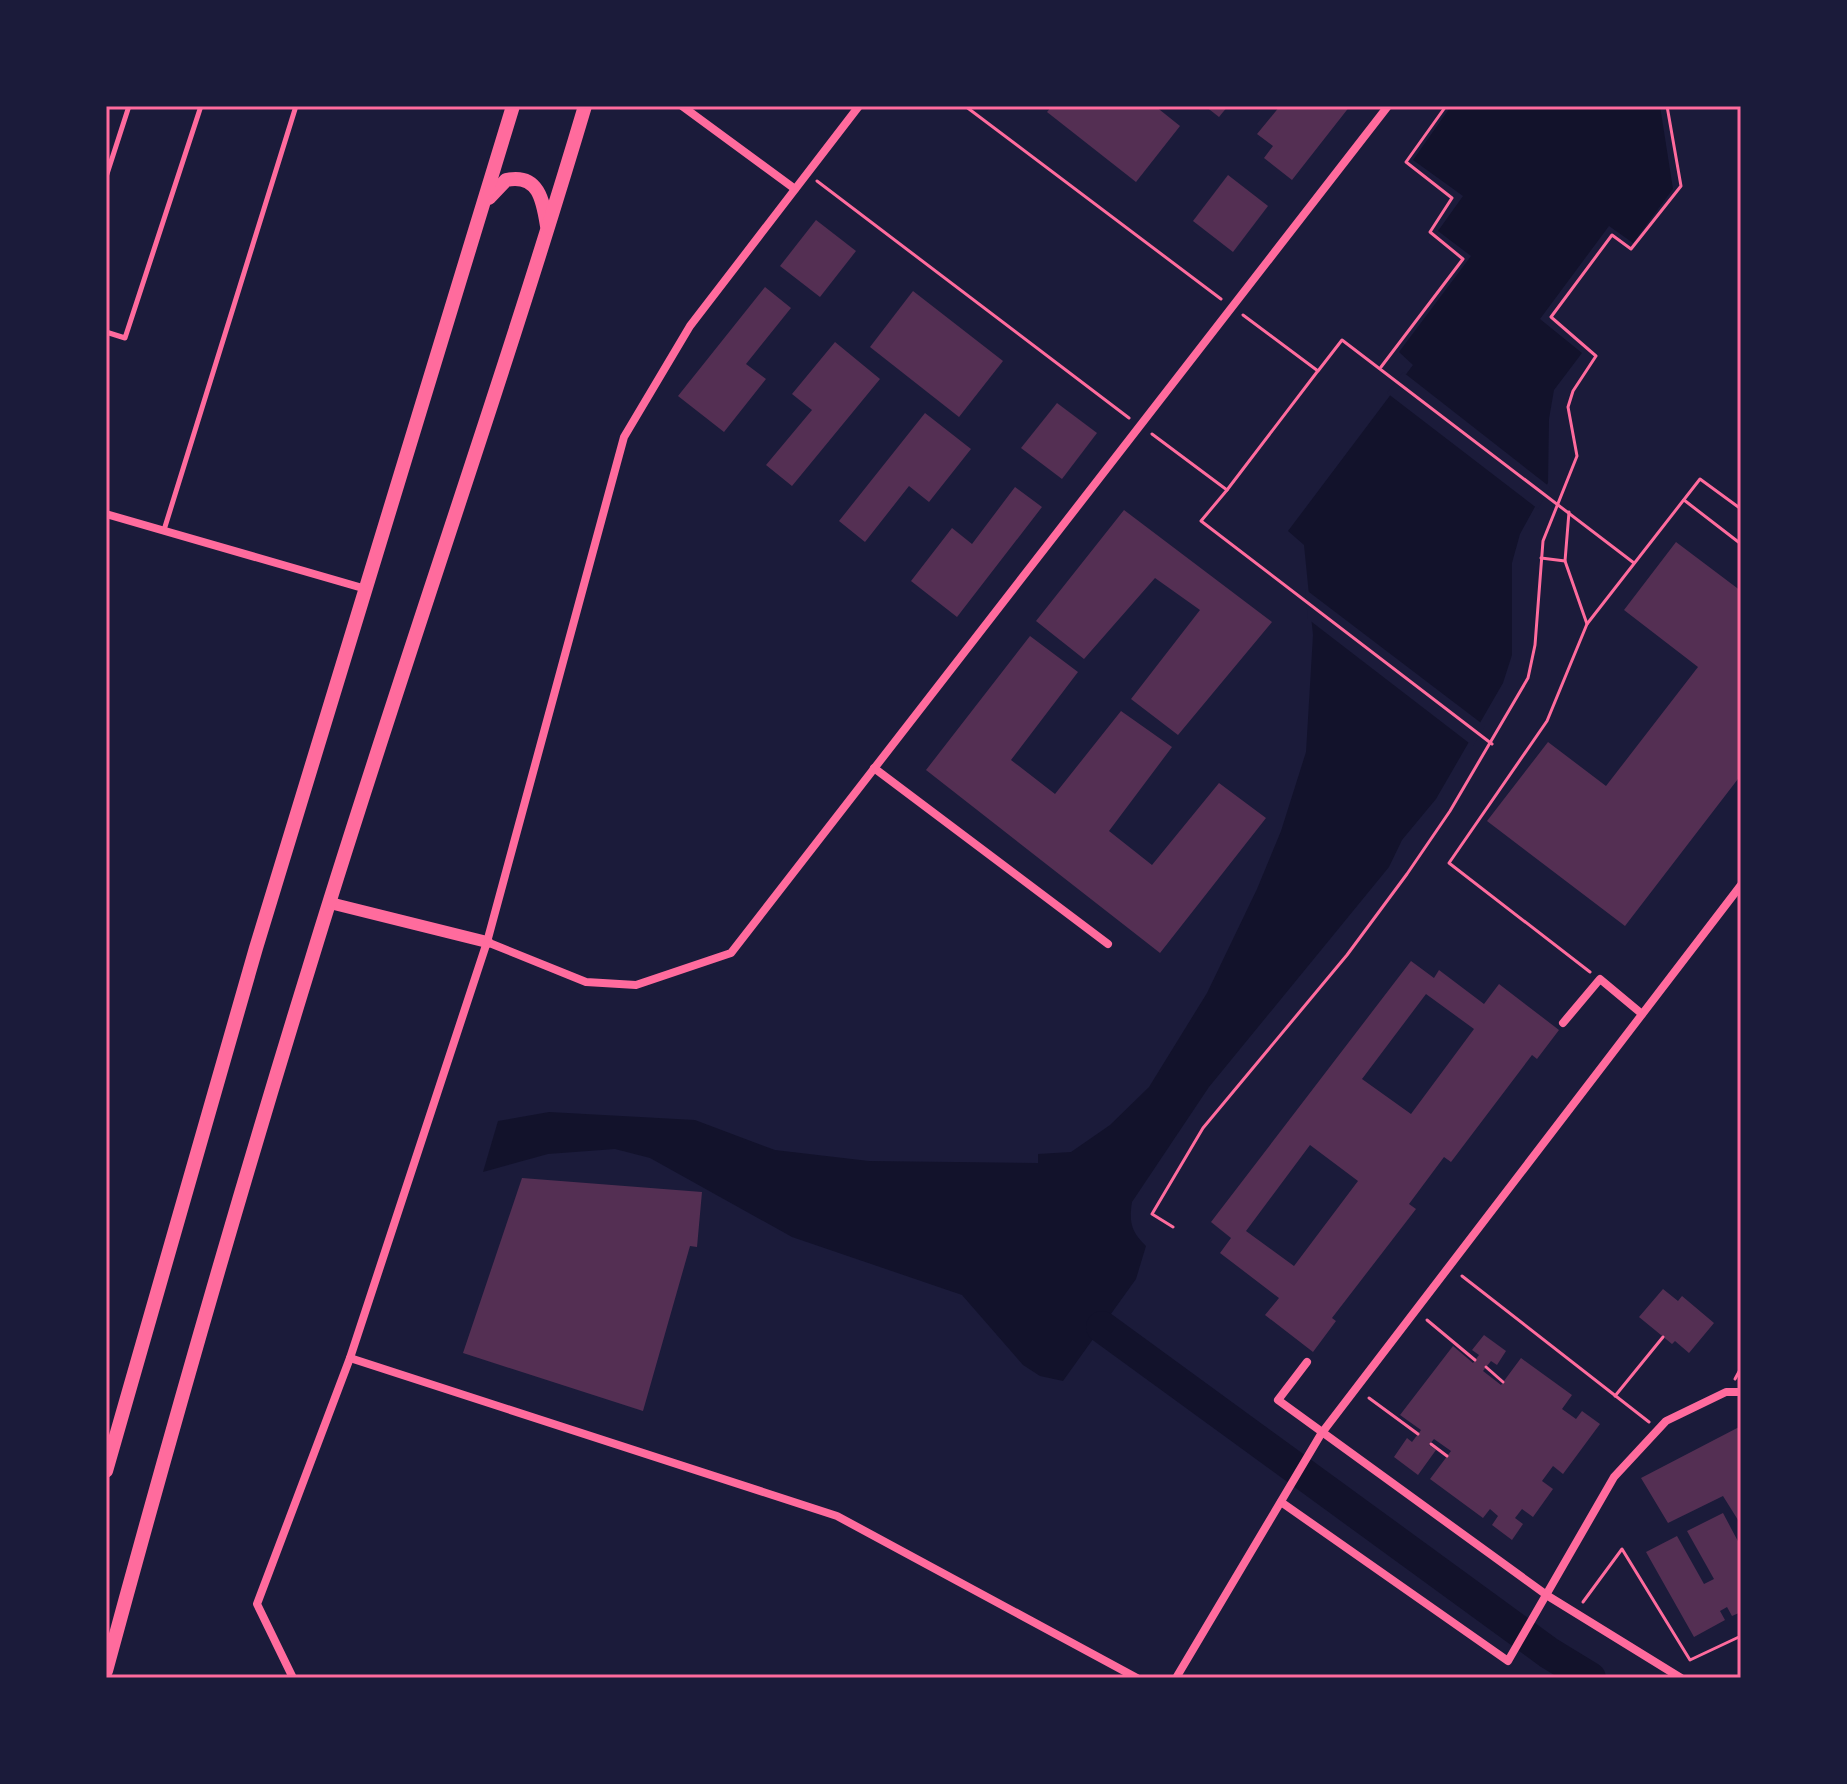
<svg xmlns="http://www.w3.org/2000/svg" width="1847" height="1784" font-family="Manrope,sans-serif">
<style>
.water{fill:#12122b}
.pier{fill:#1b1b3a}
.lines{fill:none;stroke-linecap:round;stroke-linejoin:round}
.river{stroke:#12122b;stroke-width:32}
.building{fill:#542f53;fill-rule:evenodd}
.path{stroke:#ff6b9d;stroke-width:3}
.service{stroke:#ff6b9d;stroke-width:5}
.minor{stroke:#ff6b9d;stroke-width:8}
.tertiary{stroke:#ff6b9d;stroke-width:12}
.secondary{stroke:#ff6b9d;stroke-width:14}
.neatline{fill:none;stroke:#ff6b9d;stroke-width:3}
</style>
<rect width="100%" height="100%" fill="#1b1b3a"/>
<path class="water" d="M1451 106H1660L1673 189 1633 243 1609 226 1540 319 1582 353 1554 390 1549 419 1548 483 1520 534 1512 563V655L1503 683 1436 799 1402 840 1389 867 1209 1087 1132 1202C1129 1222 1131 1232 1146 1246L1136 1279 1063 1381 1040 1376 1023 1365 962 1295 792 1237 650 1158 615 1149 548 1154 483 1172 498 1121 549 1112 695 1120 775 1150 869 1161 1038 1163V1154L1071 1152 1110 1125 1149 1087 1207 993 1257 889 1281 831 1306 752 1313 635 1304 545 1288 531 1413 365 1399 352 1471 256 1438 231 1463 196 1413 160Z"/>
<g class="pier">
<polygon points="1403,372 1550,487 1538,509 1387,393"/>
<polygon points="1305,589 1485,726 1473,746 1308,619"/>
</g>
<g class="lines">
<polyline class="river" points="1102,1327 1549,1653 1590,1678"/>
</g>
<g class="building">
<polygon points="1052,106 1155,106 1180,126 1136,182 1047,112"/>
<polygon points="1205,106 1228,106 1219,117"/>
<polygon points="1280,106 1350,106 1292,180 1264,158 1273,146 1257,134"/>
<polygon points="1228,175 1268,206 1233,252 1193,221"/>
<polygon points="816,220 856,251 820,297 780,266"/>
<polygon points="765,287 791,308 746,364 766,379 724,432 678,396"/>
<polygon points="913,291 1003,361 959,417 870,347"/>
<polygon points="835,342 880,379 792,486 766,465 812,410 792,394"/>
<polygon points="1057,403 1097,433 1062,479 1021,448"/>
<polygon points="925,413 971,449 929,502 909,486 865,542 839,521"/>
<polygon points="1015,487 1042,507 957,617 911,581 952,528 972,544"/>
<polygon points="1124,510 1272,622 1178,735 1131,699 1200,610 1155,578 1084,659 1036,621"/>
<polygon points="1676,542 1741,591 1741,775 1625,926 1487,821 1548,742 1606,786 1698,667 1624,610"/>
<polygon points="1030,636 1078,672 1011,760 1055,794 1121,711 1172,747 1109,831 1152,865 1219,783 1266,818 1160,953 926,770"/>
<path d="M1411 961 1434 978 1439 970 1484 1004 1499 984 1559 1030 1537 1059 1532 1055 1451 1162 1444 1157 1409 1204 1416 1209 1332 1318 1336 1321 1313 1352 1265 1315 1279 1298 1220 1253 1231 1238 1211 1222ZM1426 994 1474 1029 1411 1114 1362 1079ZM1310 1145 1358 1181 1294 1266 1246 1231Z"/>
<polygon points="522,1178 702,1192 697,1247 690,1246 643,1411 463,1353"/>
<polygon points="1663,1289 1678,1301 1682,1296 1714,1323 1689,1353 1675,1341 1672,1344 1639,1317"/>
<polygon points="1484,1335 1506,1351 1497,1365 1491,1361 1483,1371 1501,1385 1521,1358 1572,1395 1562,1409 1576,1419 1582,1411 1600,1424 1563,1474 1553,1466 1542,1481 1553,1489 1533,1517 1522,1509 1515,1518 1523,1524 1512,1540 1492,1525 1498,1516 1490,1509 1483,1518 1430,1479 1451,1451 1434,1439 1429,1445 1436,1450 1418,1475 1394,1457 1407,1438 1412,1442 1421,1430 1400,1415 1453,1346 1473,1363 1479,1355 1472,1350"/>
<polygon points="1741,1426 1741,1519 1738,1520 1723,1496 1668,1523 1641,1478"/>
<polygon points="1723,1513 1741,1547 1741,1612 1732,1616 1727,1607 1720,1611 1725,1620 1694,1637 1646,1552 1677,1536 1704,1584 1714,1579 1687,1531"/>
</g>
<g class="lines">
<g class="path">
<polyline points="965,106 1221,299"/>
<polyline points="817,181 1129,418"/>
<polyline points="1243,315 1318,371 1342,340 1634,563"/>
<polyline points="1381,367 1463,259 1430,232 1452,198 1406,162 1446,106"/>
<polyline points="1152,434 1227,490 1201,521 1492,744"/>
<polyline points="1227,490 1317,372"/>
<polyline points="1684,500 1741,544"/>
<polyline points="1569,512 1565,561 1587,624"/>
<polyline points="1541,558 1565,561"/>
<polyline points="1590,972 1449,863 1547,721 1587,624 1700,479 1741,509"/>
<polyline points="1173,1227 1152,1214 1203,1128 1347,955 1407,874 1450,811 1528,678 1535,645 1543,541 1577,456 1568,407 1573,391 1596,356 1551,317 1612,235 1631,249 1681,186 1667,106"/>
<polyline points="1462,1276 1649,1422"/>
<polyline points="1427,1320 1475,1360"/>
<polyline points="1486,1367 1503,1382"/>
<polyline points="1735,1379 1741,1368"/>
<polyline points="1615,1396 1663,1337"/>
<polyline points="1369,1398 1418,1434"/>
<polyline points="1431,1444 1447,1456"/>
<polyline points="1583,1602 1622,1549 1690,1660 1741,1636"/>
</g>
<g class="service">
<polyline points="106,177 129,106"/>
<polyline points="106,332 125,338 201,106"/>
<polyline points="164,530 296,106"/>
</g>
<g class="minor">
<polyline points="682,106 795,189"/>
<polyline points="859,106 690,326 624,437 487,942 350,1358 837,1516 1137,1678"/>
<polyline points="106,514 366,589"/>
<polyline points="874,768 1108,944"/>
<polyline points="487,942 586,982 636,985 731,953 1388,106"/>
<polyline points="1563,1023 1600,979 1642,1014"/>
<polyline points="1307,1362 1278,1400 1548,1596 1681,1678"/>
<polyline points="1281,1502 1508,1661 1614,1477 1666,1421 1726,1392 1741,1392"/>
<polyline points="293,1678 257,1604 350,1358"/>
<polyline points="1176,1678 1321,1434 1741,885"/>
</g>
<polyline class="tertiary" points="330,903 487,942"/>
<g class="secondary">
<path d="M489 198 506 180C539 173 543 201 547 226"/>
<polyline points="106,1471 256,948 513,106"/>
<path d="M106 1671C170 1435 237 1201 309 968 397 679 499 395 585 106"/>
</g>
</g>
<rect width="1847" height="1784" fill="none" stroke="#1b1b3a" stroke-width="216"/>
<rect x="108" y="108" width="1631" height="1568" class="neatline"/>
</svg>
